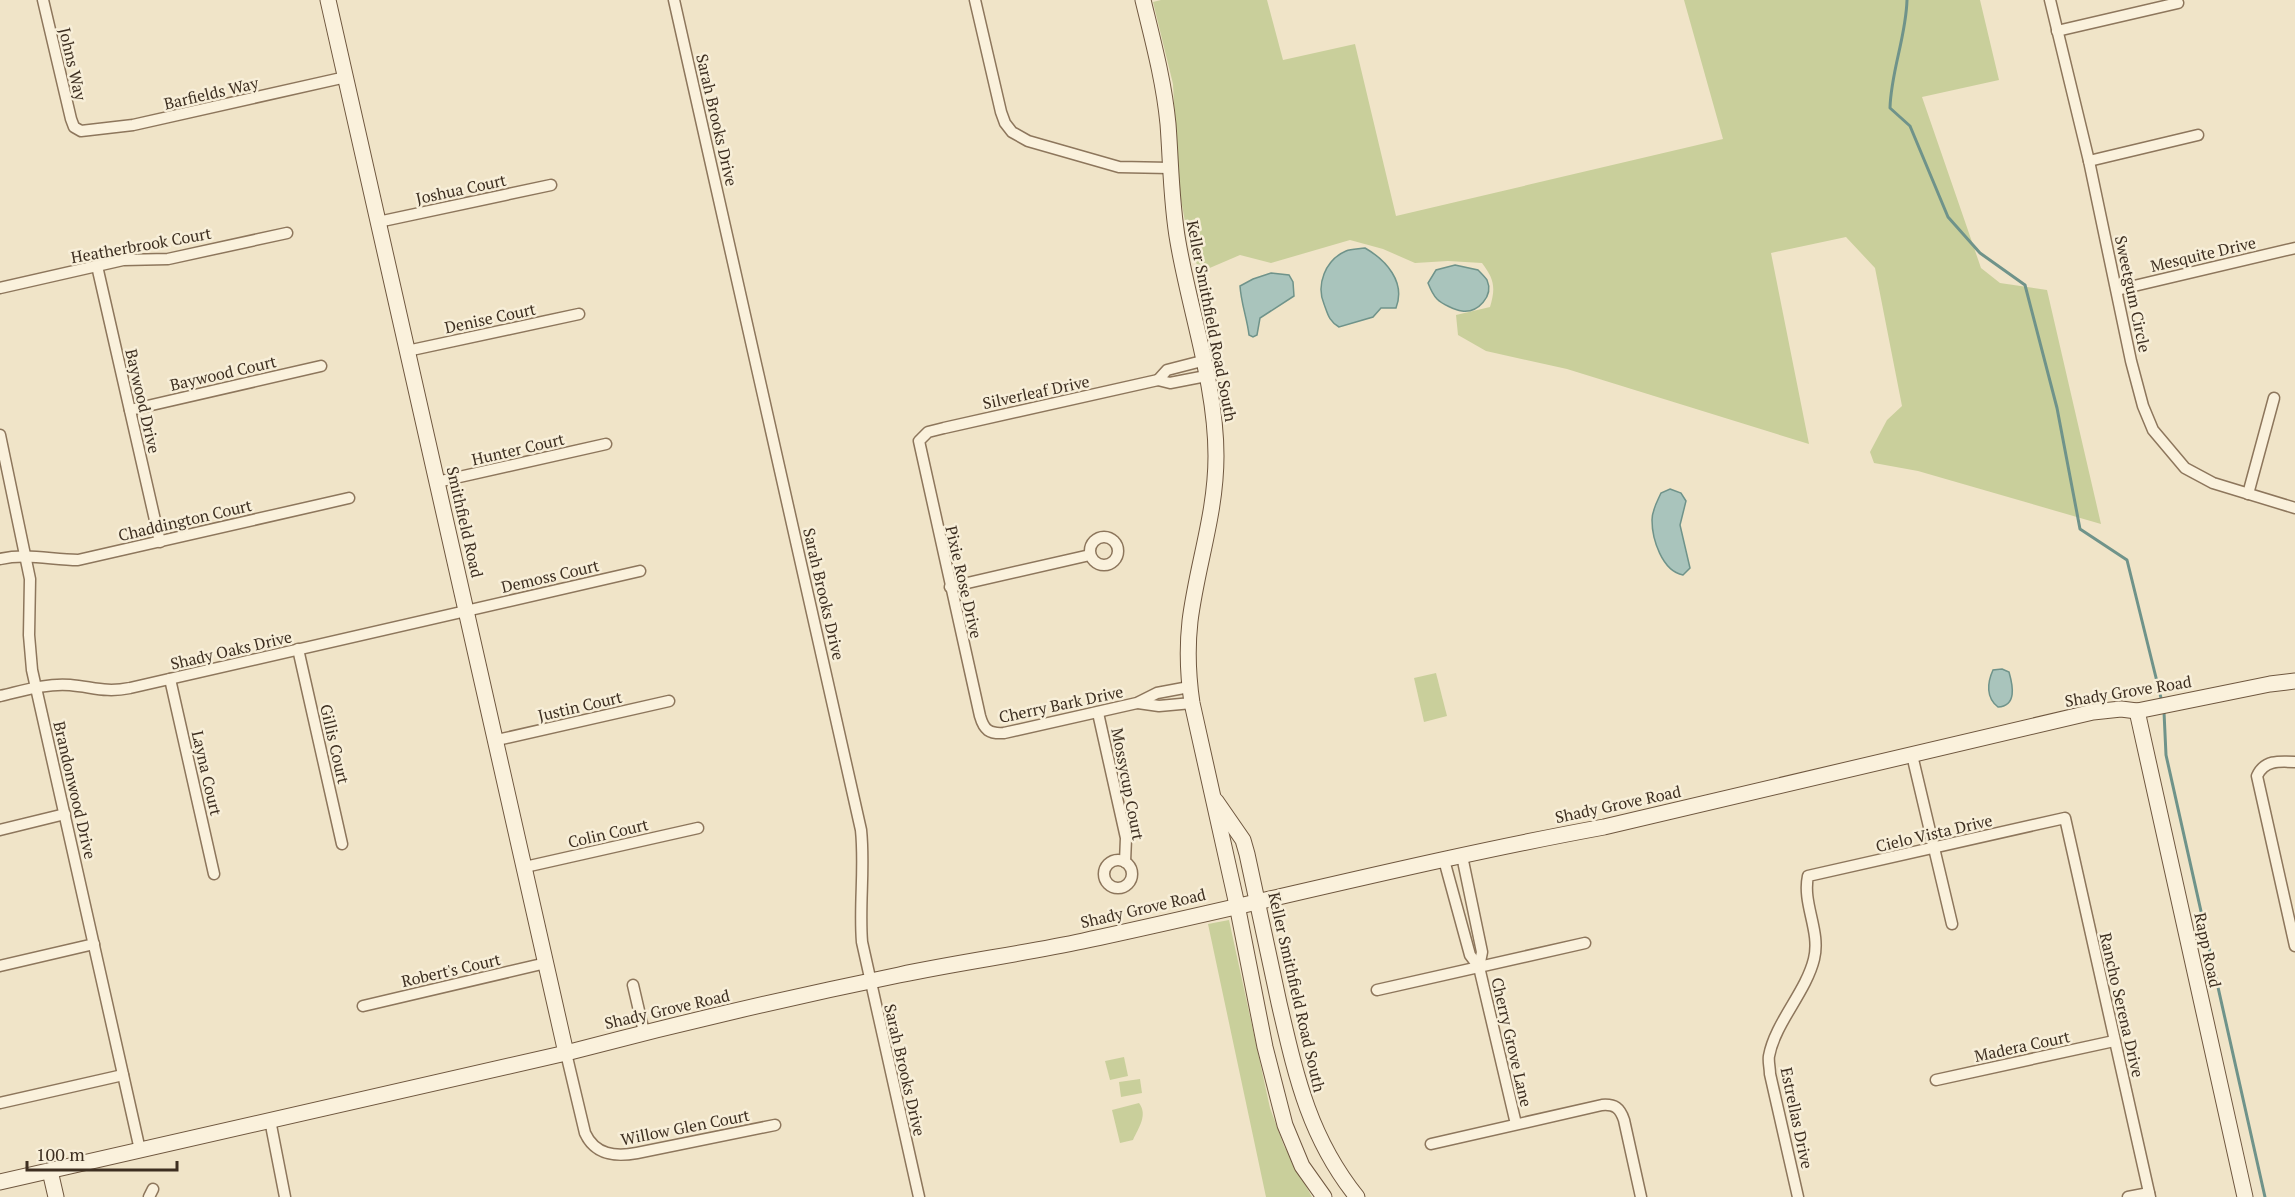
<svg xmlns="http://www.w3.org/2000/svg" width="2295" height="1197" font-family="'PT Serif',serif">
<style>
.green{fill:#c9cf9b}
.water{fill:#a9c4bc;stroke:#6f938a;stroke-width:1.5}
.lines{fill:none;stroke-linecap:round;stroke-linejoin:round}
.stream{stroke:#6f938a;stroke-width:3}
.street-casing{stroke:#8d765c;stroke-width:13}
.secondary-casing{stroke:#6f573f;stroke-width:17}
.street{stroke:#faf1dc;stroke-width:10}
.secondary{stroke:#faf1dc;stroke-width:15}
.labels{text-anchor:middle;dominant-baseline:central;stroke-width:5;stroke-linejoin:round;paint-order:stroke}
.street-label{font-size:16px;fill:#3d2e20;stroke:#f7eed8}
</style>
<rect width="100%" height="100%" fill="#f0e4c8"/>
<g class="green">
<path d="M1161 0H1267L1283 60 1355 44 1396 216 1723 139 1684 0H1980L1999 80 1922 97 1981 268 2000 283 2047 290 2101 524 1918 471 1874 463 1870 452 1887 420 1902 406 1875 268 1846 237 1771 253 1809 444 1567 369 1486 351 1458 335 1456 315 1490 307C1496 287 1494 279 1482 263L1448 261 1415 263 1383 249 1350 240 1271 263 1240 255 1205 270 1192 260 1178 183 1173 84 1153 2Z"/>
<polygon points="1436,673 1447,716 1424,722 1414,678"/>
<polygon points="1229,920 1270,1108 1284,1146 1312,1197 1266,1197 1208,924"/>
<polygon points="1124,1057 1128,1076 1110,1080 1105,1061"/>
<polygon points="1140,1079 1142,1093 1121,1097 1119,1082"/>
<path d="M1139 1103C1148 1115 1139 1127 1133 1140L1120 1143 1112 1110Z"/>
</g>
<g class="water">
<path d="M1365 248C1386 260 1406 282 1396 308H1381L1373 317 1339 327C1329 321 1328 315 1324 304 1316 285 1325 260 1346 251 1351 249 1359 249 1365 248Z"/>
<path d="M1455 265 1478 270C1481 273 1485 277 1487 280 1494 296 1478 313 1462 311 1455 310 1442 304 1437 299 1433 295 1430 288 1428 283L1436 270Z"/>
<path d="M1271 273 1289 275 1293 282 1294 296 1260 318 1257 335 1253 337 1249 335C1247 318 1241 303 1240 286L1253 279Z"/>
<path d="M1670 489 1681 493 1686 501 1680 525 1690 568 1683 575C1662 571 1652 539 1652 520 1652 510 1657 502 1661 493Z"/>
<path d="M2002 669 2009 672C2013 686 2017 706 1998 707 1986 698 1987 683 1993 670Z"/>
</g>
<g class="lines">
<g class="stream">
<path d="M1907 0C1906 37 1891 71 1890 108L1910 126 1948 217 1980 253 2025 285 2057 408 2080 529 2127 560 2162 702"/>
<polyline points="2164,712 2166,755 2265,1197"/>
</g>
<defs>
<g id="street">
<polyline points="43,0 71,119 74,127 81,131 133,125 346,77"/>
<path d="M674 0 861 830C865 868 859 905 862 942L919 1197"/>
<polyline points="975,0 1001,112 1005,123 1012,132 1028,141 1119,167 1170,168"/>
<polyline points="2050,0 2089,161 2131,361 2143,406 2153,430 2185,468 2213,483 2295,508"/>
<polyline points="2057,31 2178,3"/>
<polyline points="2089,161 2198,135"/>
<polyline points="378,222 551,185"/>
<polyline points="97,266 160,542"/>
<polyline points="0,288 123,260 168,259 287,233"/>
<polyline points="2117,290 2295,248"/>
<polyline points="407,351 579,314"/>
<polyline points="1158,380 1167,370 1202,361"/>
<polyline points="130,410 321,366"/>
<polyline points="0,435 30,579 29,635 32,670 140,1150"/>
<polyline points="437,482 606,444"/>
<polyline points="2248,494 2274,398"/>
<circle cx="1104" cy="551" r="14"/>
<path d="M0 559C27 553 52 560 78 560L349 498"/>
<polyline points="950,587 1090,555"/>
<polyline points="298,649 342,844"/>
<polyline points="170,679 214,874"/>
<path d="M1189 687 1157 693 1137 703 1004 733C989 734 984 730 980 716L919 441 928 432 944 428 1158 380 1170 383 1206 376"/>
<path d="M0 696C22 691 46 683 70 685 93 687 105 693 130 688L640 571"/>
<polyline points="1138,703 1159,706 1192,703"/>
<polyline points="1098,713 1126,838 1125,862"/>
<polyline points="497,740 669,701"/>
<polyline points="1912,755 1952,924"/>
<path d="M2295 762C2279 761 2264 760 2257 776L2295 946"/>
<polyline points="0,830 65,814"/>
<polyline points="1462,856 1482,952 1479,967"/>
<circle cx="1118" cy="874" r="14"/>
<polyline points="1444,860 1470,955 1479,967 1516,1124"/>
<polyline points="525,867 698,828"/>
<polyline points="0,966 94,944"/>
<polyline points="633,985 644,1032"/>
<polyline points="1377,990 1585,943"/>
<polyline points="363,1006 546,963"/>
<path d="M566 1053 585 1133C595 1155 615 1157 637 1153L775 1125"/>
<polyline points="1936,1080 2114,1041"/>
<polyline points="0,1103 123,1075"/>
<polyline points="270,1120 285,1197"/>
<path d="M1431 1144 1602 1105C1615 1104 1620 1108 1624 1120L1641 1197"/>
<polyline points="149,1197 153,1189"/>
<path d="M1798 1197 1770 1074C1770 1068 1768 1061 1769 1056 1775 1023 1806 992 1814 959 1821 931 1802 904 1808 876L2065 818 2150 1197"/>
<polyline points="2128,1197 2149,1193"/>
</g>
<g id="secondary">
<polyline points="328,0 566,1053"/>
<path d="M1143 0C1153 41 1164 82 1168 124 1171 164 1171 203 1178 242 1190 312 1216 385 1216 456 1216 514 1197 565 1190 621 1187 648 1188 676 1192 703L1237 905 1265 1047 1285 1125 1302 1166 1324 1197"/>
<polyline points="2137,711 2245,1197"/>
<path d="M1216 801 1243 840 1247 854C1258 904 1268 953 1279 1003 1296 1076 1309 1137 1357 1197"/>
<polyline points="50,1171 56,1197"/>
<path d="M0 1182 566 1053C676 1024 787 998 899 975 960 962 1022 954 1083 941 1257 904 1429 859 1604 827L2093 712 2121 709 2137 711 2270 684 2295 681"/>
</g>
</defs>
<use href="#street" class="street-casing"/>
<use href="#secondary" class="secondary-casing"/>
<use href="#street" class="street"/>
<use href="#secondary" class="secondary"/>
</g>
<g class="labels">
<g class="street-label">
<text transform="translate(73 64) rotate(77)">Johns Way</text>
<text transform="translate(211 93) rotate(-13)">Barfields Way</text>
<text transform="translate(717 120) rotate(77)">Sarah Brooks Drive</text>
<text transform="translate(461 189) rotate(-12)">Joshua Court</text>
<text transform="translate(141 245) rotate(-10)">Heatherbrook Court</text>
<text transform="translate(2203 254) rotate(-13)">Mesquite Drive</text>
<text transform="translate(2133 294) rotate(78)">Sweetgum Circle</text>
<text transform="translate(490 318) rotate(-12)">Denise Court</text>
<text transform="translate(1212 321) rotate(79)">Keller Smithfield Road South</text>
<text transform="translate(223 373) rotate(-13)">Baywood Court</text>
<text transform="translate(1036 392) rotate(-12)">Silverleaf Drive</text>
<text transform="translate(143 401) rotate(77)">Baywood Drive</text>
<text transform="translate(518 449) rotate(-13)">Hunter Court</text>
<text transform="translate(185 520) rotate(-13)">Chaddington Court</text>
<text transform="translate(465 522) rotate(77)">Smithfield Road</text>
<text transform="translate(550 576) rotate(-13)">Demoss Court</text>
<text transform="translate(964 582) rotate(77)">Pixie Rose Drive</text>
<text transform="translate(824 594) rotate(77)">Sarah Brooks Drive</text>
<text transform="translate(231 650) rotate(-13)">Shady Oaks Drive</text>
<text transform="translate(2128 691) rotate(-9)">Shady Grove Road</text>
<text transform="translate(1061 704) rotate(-12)">Cherry Bark Drive</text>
<text transform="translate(580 706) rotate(-13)">Justin Court</text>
<text transform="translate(335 744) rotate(77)">Gillis Court</text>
<text transform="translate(207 773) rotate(77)">Layna Court</text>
<text transform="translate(1128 784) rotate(79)">Mossycup Court</text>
<text transform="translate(75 790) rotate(77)">Brandonwood Drive</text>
<text transform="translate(1618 804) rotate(-12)">Shady Grove Road</text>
<text transform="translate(608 833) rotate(-13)">Colin Court</text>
<text transform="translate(1934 833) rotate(-13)">Cielo Vista Drive</text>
<text transform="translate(1143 908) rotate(-13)">Shady Grove Road</text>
<text transform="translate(2208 950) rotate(78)">Rapp Road</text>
<text transform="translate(451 970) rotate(-13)">Robert's Court</text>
<text transform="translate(1297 992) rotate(77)">Keller Smithfield Road South</text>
<text transform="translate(2122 1005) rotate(77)">Rancho Serena Drive</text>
<text transform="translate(667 1009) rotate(-13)">Shady Grove Road</text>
<text transform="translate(1512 1042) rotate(77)">Cherry Grove Lane</text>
<text transform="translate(2022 1046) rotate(-12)">Madera Court</text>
<text transform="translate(905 1070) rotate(77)">Sarah Brooks Drive</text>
<text transform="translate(1797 1118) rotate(78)">Estrellas Drive</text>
<text transform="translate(685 1127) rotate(-11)">Willow Glen Court</text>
</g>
</g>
<path d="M27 1161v9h150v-9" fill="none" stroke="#3d2e20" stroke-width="3"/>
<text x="36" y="1161" font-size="18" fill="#3d2e20" stroke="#f7eed8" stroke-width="4.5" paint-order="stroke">100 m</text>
</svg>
